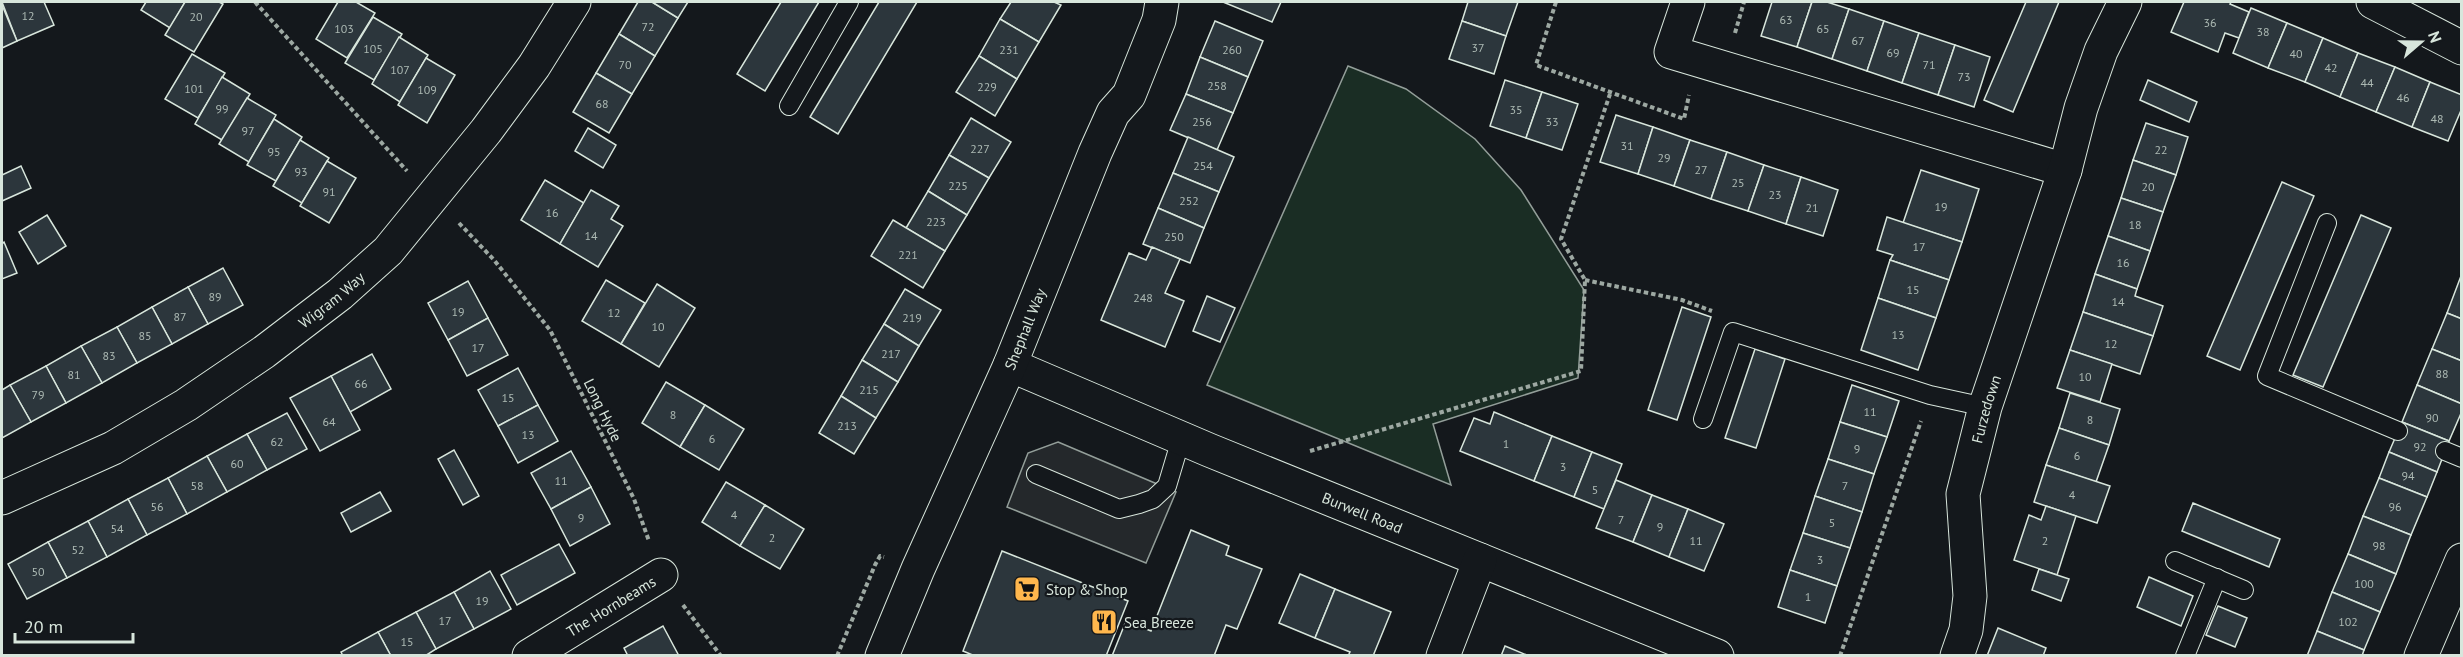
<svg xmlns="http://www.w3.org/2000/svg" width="2463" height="657" font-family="'PT Sans',sans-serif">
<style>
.green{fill:#1a2d24;stroke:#939e99;stroke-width:1.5}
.parking{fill:#24282b;stroke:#939e99;stroke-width:1.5}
.building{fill:#2c363c;stroke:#d8e6dc;stroke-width:1.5}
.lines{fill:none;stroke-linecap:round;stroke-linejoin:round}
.lane-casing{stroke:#d8e6dc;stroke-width:20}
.street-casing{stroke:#d8e6dc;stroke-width:35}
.secondary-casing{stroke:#d8e6dc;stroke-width:35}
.path{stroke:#9da8a2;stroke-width:4;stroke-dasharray:4.5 3;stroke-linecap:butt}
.lane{stroke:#14181c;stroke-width:18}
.street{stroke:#14181c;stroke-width:33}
.secondary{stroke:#14181c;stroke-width:33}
.labels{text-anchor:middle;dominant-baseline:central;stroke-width:4.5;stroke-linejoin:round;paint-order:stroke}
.number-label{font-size:12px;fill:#adbab4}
.street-label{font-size:15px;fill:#d8e6dc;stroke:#14181c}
.poi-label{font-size:15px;fill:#d8e6dc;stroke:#14181c;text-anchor:start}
</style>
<rect width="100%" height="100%" fill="#14181c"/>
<polygon class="green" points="1348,66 1406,89 1475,139 1521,190 1584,290 1578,378 1433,424 1451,485 1207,385"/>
<polygon class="parking" points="1058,442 1176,492 1146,563 1007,507 1028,453"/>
<g class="building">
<polygon points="2,2 44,2 54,25 17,41"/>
<polygon points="146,2 185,2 170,28 141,10"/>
<polygon points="185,2 219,2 223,4 194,52 165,35"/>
<polygon points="338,2 356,2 375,13 347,58 316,39"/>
<polygon points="638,2 652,2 678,18 655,56 619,34"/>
<polygon points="652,2 688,2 678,18"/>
<polygon points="781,2 819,2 765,91 737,74"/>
<polygon points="879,2 917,2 838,134 810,117"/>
<polygon points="1011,2 1054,2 1061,5 1039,42 1000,19"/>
<polygon points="1223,2 1281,2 1272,22"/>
<polygon points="1468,2 1518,2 1506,36 1462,21"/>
<polygon points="1772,2 1812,2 1797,47 1761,36"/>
<polygon points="1812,2 1827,2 1849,9 1832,59 1797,47"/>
<polygon points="2026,2 2059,2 2013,112 1984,100"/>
<polygon points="2184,2 2231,2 2230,4 2249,12 2239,38 2225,33 2218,52 2171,32"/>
<polygon points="2,5 17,41 2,48"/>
<polygon points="2251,8 2287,23 2268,68 2233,53"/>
<polygon points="1849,9 1884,21 1867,71 1832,59"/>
<polygon points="373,17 402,34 374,80 345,63"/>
<polygon points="1000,19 1039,42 1017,79 979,56"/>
<polygon points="1215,21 1263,41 1248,77 1200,57"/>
<polygon points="1462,21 1506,36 1494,74 1449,59"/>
<polygon points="1884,21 1919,33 1902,83 1867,71"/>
<polygon points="2287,23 2323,38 2305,82 2268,68"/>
<polygon points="1919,33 1955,45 1938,95 1902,83"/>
<polygon points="619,34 655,56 632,94 596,73"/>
<polygon points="399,37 428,55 400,102 372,84"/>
<polygon points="2323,38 2358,53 2340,97 2305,82"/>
<polygon points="1955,45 1990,57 1974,107 1938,95"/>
<polygon points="2358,53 2395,67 2376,112 2340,97"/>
<polygon points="192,54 225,73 198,118 165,99"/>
<polygon points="979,56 1017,79 995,116 956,92"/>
<polygon points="1200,57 1248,77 1233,113 1186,94"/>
<polygon points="426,58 455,75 427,123 398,105"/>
<polygon points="2395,67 2430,82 2412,127 2376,112"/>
<polygon points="596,73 632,94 609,133 573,112"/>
<polygon points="222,77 250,94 222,140 195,124"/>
<polygon points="1505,80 1542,92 1526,138 1490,126"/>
<polygon points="2148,80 2197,102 2189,122 2140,100"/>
<polygon points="2430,82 2462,95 2462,108 2448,141 2412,127"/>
<polygon points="1542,92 1578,104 1562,150 1526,138"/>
<polygon points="1186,94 1233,113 1217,150 1170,130"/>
<polygon points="247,98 276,115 249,162 219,144"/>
<polygon points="1616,115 1653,127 1638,174 1600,162"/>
<polygon points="971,118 1011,142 989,178 949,155"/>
<polygon points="274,119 302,137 276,181 247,165"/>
<polygon points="2146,123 2188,137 2176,175 2133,160"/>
<polygon points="1653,127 1690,140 1674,186 1638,174"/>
<polygon points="588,128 616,145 603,168 575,151"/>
<polygon points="1188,137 1234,157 1219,192 1173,173"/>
<polygon points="300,140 329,158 302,203 273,186"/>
<polygon points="1690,140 1727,152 1711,199 1674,186"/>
<polygon points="1727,152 1764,165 1748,211 1711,199"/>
<polygon points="949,155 989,178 967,215 928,191"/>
<polygon points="2133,160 2176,175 2163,212 2121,198"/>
<polygon points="327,161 356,178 329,223 300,206"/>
<polygon points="1764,165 1801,177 1786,224 1748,211"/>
<polygon points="21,166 31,188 2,201 2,175"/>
<polygon points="1921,170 1979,189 1962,242 1903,223"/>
<polygon points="1173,173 1219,192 1204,228 1158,208"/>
<polygon points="1801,177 1838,190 1823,236 1786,224"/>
<polygon points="545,180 584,203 560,244 521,220"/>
<polygon points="2282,182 2314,196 2240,370 2207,356"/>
<polygon points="591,190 619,206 611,219 623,226 598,267 560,244"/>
<polygon points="928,191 967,215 945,251 906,228"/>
<polygon points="2121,198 2163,212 2150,251 2108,236"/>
<polygon points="1158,208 1204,228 1190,263 1143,244"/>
<polygon points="47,215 66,246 38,264 19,232"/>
<polygon points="2361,215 2391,228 2323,387 2293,375"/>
<polygon points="1887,217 1962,242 1949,280 1890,260 1893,255 1877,250"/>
<polygon points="893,220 945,251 923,288 871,256"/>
<polygon points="2108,236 2150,251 2137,289 2095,274"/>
<polygon points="4,242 17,273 2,279 2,244"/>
<polygon points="1152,247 1180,259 1165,293 1184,301 1165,347 1101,320 1129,253 1146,260"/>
<polygon points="1890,260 1949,280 1936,318 1878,298"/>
<polygon points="223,268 243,305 208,324 188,287"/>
<polygon points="2095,274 2137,289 2135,296 2163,306 2153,336 2083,312"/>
<polygon points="2461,276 2462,276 2462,319 2447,313"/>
<polygon points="606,280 645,303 621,344 582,321"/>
<polygon points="468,281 488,318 448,340 428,303"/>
<polygon points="657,284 695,308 659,367 621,344"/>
<polygon points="188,287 208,324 172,344 152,307"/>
<polygon points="905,289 941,310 919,346 884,324"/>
<polygon points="1207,296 1235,308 1220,342 1193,331"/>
<polygon points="1878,298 1936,318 1918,370 1861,350"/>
<polygon points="152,307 172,344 137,363 117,327"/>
<polygon points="1682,307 1711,317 1677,420 1648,410"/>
<polygon points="2083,312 2153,336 2140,374 2070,350"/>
<polygon points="2447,313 2462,319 2462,361 2432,349"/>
<polygon points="488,318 508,355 467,376 448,340"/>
<polygon points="884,324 919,346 898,382 862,360"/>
<polygon points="117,327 137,363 102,383 81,346"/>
<polygon points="81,346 102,383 66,403 46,366"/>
<polygon points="1755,349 1785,359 1756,448 1725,438"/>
<polygon points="2432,349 2462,361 2462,404 2417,385"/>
<polygon points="2070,350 2112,364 2100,402 2057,388"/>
<polygon points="372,354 391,389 350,412 331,376"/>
<polygon points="862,360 898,382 876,418 841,396"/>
<polygon points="46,366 66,403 31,422 10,385"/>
<polygon points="518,368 538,405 498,426 478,390"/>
<polygon points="331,376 360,430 320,451 290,398"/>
<polygon points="666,382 705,405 680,447 642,423"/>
<polygon points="10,385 31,422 2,438 2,390"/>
<polygon points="1852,385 1899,401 1887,437 1840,422"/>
<polygon points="2417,385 2462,404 2462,411 2449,441 2402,422"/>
<polygon points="2070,393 2120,409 2109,445 2059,428"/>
<polygon points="841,396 876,418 854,454 819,433"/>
<polygon points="538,405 558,441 518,463 498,426"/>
<polygon points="705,405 744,429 719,470 680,447"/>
<polygon points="1494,412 1552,436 1534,481 1460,451 1474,418 1490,424"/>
<polygon points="287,413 307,449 267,470 247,434"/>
<polygon points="1840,422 1887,437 1874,474 1828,459"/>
<polygon points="2402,422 2449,441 2437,472 2389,452"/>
<polygon points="2059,428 2109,445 2096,482 2046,465"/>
<polygon points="247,434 267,470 227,492 207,456"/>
<polygon points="1552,436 1592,452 1574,497 1534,481"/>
<polygon points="454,450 479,496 463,505 438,459"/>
<polygon points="571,451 591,487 551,509 531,473"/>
<polygon points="1592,452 1622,464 1604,509 1574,497"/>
<polygon points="2389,452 2437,472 2427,497 2379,478"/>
<polygon points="207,456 227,492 187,514 168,478"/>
<polygon points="1828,459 1874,474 1862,512 1815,496"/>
<polygon points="2046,465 2110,486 2097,523 2034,502"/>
<polygon points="168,478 187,514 147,535 128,499"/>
<polygon points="2379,478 2427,497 2411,535 2363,516"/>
<polygon points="1616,480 1652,495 1633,542 1596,528"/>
<polygon points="726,482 765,505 740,546 702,522"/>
<polygon points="591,487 610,524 570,546 551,509"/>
<polygon points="380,492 391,511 351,532 341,513"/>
<polygon points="1652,495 1688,509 1669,557 1633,542"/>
<polygon points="1815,496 1862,512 1850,548 1803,533"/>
<polygon points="128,499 147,535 107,557 88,521"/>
<polygon points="2193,503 2280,539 2269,567 2182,531"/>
<polygon points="765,505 804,529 780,569 740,546"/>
<polygon points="2046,506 2076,516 2057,575 2014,560 2029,515 2041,520"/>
<polygon points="1688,509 1724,524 1704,571 1669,557"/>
<polygon points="2363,516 2411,535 2396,574 2348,554"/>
<polygon points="88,521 107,557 67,578 48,542"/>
<polygon points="1191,530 1229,546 1226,555 1262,569 1237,629 1226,625 1214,656 1112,656 1126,621 1151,631"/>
<polygon points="1803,533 1850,548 1837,586 1790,570"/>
<polygon points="48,542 67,578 27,599 8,564"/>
<polygon points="559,544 575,573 517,605 501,575"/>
<polygon points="1002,551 1128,601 1106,656 975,656 963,651"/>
<polygon points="2348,554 2396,574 2380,612 2332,592"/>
<polygon points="2039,569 2069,579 2061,601 2032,590"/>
<polygon points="1790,570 1837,586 1825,623 1778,607"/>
<polygon points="490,571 511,609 474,629 454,592"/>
<polygon points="1300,574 1335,589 1315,638 1279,623"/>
<polygon points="2149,577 2193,596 2181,626 2137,607"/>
<polygon points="1335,589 1391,612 1373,656 1348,656 1350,652 1315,638"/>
<polygon points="454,592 474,629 436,649 416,612"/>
<polygon points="2332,592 2380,612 2364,650 2317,631"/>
<polygon points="2218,606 2247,618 2235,647 2206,635"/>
<polygon points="416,612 436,649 425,656 391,656 378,632"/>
<polygon points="663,626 679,656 628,656 624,648"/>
<polygon points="1998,628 2046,648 2043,656 1987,656"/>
<polygon points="2317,631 2364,650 2362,656 2307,656"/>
<polygon points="378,632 391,656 343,656 341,652"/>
<polygon points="1505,646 1529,656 1501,656"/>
</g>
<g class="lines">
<defs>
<g id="lane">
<polyline points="789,106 849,2"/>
<polyline points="2327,223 2267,376 2398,431"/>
<polyline points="1703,419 1733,332 1930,395 1985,407"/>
<polyline points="2445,451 2462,458"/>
<polyline points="1036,474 1119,509 1139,504 1153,499 1167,486 1181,439"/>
<polyline points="2175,561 2244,590"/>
<polyline points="2185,656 2217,578"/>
</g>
<g id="street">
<polyline points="1688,2 1671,52 2065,170"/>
<polyline points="2373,2 2462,48"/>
<path id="s1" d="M1010 365 1209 450 1717 656"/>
<path id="s2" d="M2 498 113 448 186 405 264 352 340 294 388 251 486 131 534 66 574 2"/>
<path id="s3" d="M529 656 661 575"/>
<polyline points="1443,656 1480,560"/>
<path id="s4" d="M1957 656 1966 630 1970 596 1963 494 1985 407 2065 170 2081 108 2101 51 2125 2"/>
<polyline points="2421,656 2462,560"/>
</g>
<g id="secondary">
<path id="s5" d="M882 656 918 569 1010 365 1095 153 1113 113 1129 95 1159 20 1162 2"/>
</g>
</defs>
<use href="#lane" class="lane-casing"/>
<use href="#street" class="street-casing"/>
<use href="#secondary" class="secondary-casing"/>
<g class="path">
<polyline points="255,2 407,171"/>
<polyline points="1556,2 1536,65 1684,119 1689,95"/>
<polyline points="1735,33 1744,2"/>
<polyline points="459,223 494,260 550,330 634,499 649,541"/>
<polyline points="1585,280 1682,300 1712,311"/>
<polyline points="1310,451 1581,371 1585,280 1561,239 1610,94"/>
<polyline points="683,605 721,656"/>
<polyline points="837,656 875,565 880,556 884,557"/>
<polyline points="1840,656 1921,421"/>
</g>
<use href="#lane" class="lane"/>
<use href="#street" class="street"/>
<use href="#secondary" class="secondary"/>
</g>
<defs>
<symbol id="supermarket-square" viewBox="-11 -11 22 22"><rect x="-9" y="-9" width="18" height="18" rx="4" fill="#ffb74d" stroke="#14181c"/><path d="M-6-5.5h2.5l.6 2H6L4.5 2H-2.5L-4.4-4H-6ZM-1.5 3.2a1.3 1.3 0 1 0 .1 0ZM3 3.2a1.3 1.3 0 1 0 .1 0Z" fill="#111"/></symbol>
<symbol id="restaurant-square" viewBox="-11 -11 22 22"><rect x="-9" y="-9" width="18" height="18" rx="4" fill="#ffb74d" stroke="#14181c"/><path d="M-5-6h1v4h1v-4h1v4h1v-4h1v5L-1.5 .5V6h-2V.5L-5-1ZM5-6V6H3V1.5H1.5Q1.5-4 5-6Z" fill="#111"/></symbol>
</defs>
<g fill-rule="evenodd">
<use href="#supermarket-square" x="1012" y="574" width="30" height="30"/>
<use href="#restaurant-square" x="1089" y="607" width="30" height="30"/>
</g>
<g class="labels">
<g class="number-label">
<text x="28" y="15">12</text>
<text x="196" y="16">20</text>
<text x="1786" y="19">63</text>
<text x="2210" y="22">36</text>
<text x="648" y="26">72</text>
<text x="344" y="28">103</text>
<text x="1823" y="28">65</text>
<text x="2263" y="31">38</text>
<text x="1858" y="40">67</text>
<text x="1478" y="47">37</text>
<text x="373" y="48">105</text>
<text x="1009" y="49">231</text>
<text x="1232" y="49">260</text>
<text x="1893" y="52">69</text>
<text x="2296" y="53">40</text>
<text x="625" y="64">70</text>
<text x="1929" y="64">71</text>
<text x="2331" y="67">42</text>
<text x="400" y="69">107</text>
<text x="1964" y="76">73</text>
<text x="2367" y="82">44</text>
<text x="1217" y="85">258</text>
<text x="987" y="86">229</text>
<text x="194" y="88">101</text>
<text x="427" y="89">109</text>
<text x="2403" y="97">46</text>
<text x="602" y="103">68</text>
<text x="222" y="108">99</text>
<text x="1516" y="109">35</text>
<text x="2437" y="118">48</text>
<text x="1202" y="121">256</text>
<text x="1552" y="121">33</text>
<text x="248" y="130">97</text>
<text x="1627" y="145">31</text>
<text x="980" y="148">227</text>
<text x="2161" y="149">22</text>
<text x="274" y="151">95</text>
<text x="1664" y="157">29</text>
<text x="1203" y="165">254</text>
<text x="1701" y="169">27</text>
<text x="301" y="171">93</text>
<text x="1738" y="182">25</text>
<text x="958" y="185">225</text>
<text x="2148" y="186">20</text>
<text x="329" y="191">91</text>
<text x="1775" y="194">23</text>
<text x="1189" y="200">252</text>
<text x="1941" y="206">19</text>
<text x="1812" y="207">21</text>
<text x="552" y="212">16</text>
<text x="936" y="221">223</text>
<text x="2135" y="224">18</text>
<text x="591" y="235">14</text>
<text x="1174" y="236">250</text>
<text x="1919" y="246">17</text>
<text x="908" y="254">221</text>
<text x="2123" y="262">16</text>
<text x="1913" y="289">15</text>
<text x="215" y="296">89</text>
<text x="1143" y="297">248</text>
<text x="2118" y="301">14</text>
<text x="458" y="311">19</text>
<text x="614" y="312">12</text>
<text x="180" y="316">87</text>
<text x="912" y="317">219</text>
<text x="658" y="326">10</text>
<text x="1898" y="334">13</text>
<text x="145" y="335">85</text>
<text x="2111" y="343">12</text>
<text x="478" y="347">17</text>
<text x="891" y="353">217</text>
<text x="109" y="355">83</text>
<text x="2442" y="373">88</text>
<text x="74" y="374">81</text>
<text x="2085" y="376">10</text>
<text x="361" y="383">66</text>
<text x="869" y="389">215</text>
<text x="38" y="394">79</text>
<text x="508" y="397">15</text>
<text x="1870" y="411">11</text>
<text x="673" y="414">8</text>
<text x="2432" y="417">90</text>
<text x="2090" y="419">8</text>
<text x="329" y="421">64</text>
<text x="847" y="425">213</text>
<text x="528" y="434">13</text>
<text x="712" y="438">6</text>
<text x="277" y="441">62</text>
<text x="1506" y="443">1</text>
<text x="2420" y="446">92</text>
<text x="1857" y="448">9</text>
<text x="2077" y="455">6</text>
<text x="237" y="463">60</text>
<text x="1563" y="466">3</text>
<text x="2408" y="475">94</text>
<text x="561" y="480">11</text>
<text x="197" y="485">58</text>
<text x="1845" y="485">7</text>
<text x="1595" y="489">5</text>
<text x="2072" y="494">4</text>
<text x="157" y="506">56</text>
<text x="2395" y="506">96</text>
<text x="734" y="514">4</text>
<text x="581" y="517">9</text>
<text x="1621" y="519">7</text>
<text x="1832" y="522">5</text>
<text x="1660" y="526">9</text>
<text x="117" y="528">54</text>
<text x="772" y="537">2</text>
<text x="1696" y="540">11</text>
<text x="2045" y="540">2</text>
<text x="2379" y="545">98</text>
<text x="78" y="549">52</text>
<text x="1820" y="559">3</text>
<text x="38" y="571">50</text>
<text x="2364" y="583">100</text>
<text x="1808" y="596">1</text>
<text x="482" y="600">19</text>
<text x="445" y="620">17</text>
<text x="2348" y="621">102</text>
<text x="407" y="641">15</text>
</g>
<g class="street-label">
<text stroke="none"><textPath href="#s2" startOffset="386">Wigram Way</textPath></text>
<text stroke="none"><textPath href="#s5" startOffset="357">Shephall Way</textPath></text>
<text stroke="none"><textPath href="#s4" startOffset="252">Furzedown</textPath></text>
<text transform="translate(603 410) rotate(64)">Long Hyde</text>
<text stroke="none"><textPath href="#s1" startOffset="382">Burwell Road</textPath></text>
<text stroke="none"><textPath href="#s3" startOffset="96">The Hornbeams</textPath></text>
</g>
<g class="poi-label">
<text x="1046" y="589">Stop &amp; Shop</text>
<text x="1124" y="622">Sea Breeze</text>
</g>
</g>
<rect width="2463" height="657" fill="none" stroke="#d8e6dc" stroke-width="6"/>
<g transform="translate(2421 42) rotate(70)" stroke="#14181c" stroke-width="4.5" paint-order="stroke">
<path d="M0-4.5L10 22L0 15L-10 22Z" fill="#d8e6dc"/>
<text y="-9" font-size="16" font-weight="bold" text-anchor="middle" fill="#d8e6dc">N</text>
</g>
<path d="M15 633v9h118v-9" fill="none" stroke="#d8e6dc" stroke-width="3"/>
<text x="24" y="633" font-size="18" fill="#d8e6dc" stroke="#14181c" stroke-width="4.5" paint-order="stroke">20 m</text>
</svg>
